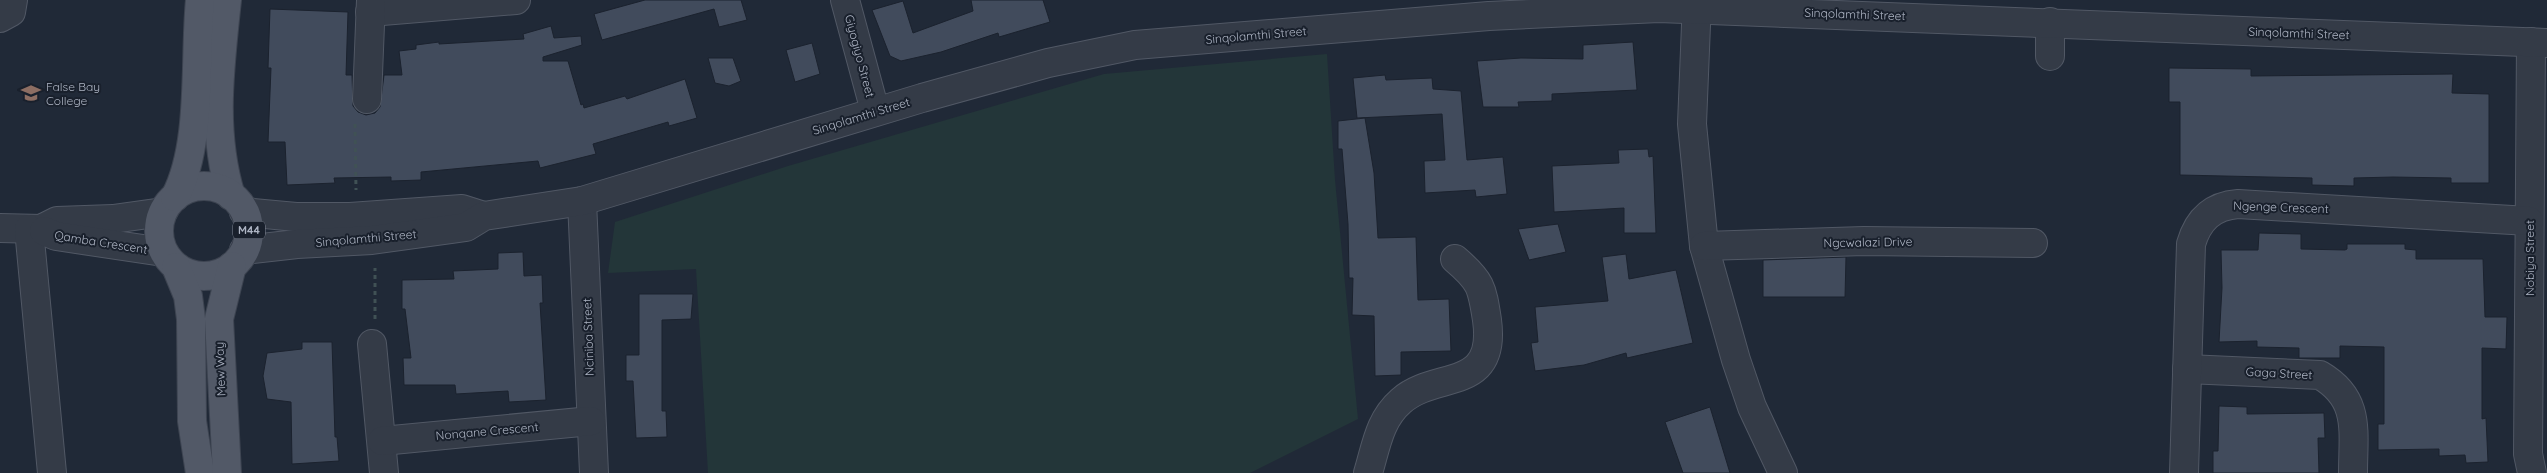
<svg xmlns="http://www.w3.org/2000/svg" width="2547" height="473" font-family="Quicksand,sans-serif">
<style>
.green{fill:#233639}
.building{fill:#414b5c;stroke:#1b222e}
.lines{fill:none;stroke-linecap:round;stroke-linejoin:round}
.minor-casing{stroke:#515865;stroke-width:30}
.major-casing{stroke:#3d4451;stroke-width:30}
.path{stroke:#405155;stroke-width:3;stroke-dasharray:4 4;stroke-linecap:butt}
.minor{stroke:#343b47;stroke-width:28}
.major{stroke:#525967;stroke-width:28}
.labels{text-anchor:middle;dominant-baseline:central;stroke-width:4;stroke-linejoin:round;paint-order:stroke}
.shield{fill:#19202c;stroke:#818896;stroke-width:1}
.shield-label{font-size:11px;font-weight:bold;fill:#aeb5c4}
.street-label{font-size:12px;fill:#aeb5c4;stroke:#19202c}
.poi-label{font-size:12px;fill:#aeb5c4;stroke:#19202c;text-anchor:start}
</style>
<rect width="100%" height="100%" fill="#202937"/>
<polygon class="green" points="1327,54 1335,180 1358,419 1250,473 708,473 696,269 608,273 615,222 788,166 1104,74"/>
<g class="building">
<polygon points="645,0 741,0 747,20 719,27 714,9 602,40 594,14"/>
<polygon points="971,0 1043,0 1050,22 999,37 998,33 941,52 901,61 890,56 872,10 903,1 913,33 973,11"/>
<polygon points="270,9 348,12 346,75 352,75 353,106 358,112 366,115 375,113 380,107 384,75 402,75 399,51 416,49 416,45 439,42 439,44 524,39 523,34 551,26 554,38 581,36 582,45 543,57 543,61 568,61 581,105 583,104 584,108 625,96 627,99 685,79 697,118 669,126 668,122 593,144 596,154 540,168 538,161 421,172 421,180 391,181 391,177 334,178 335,183 287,185 285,142 268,142 271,68 268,68"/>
<polygon points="1633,42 1637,90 1552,94 1552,101 1518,102 1519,107 1483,107 1477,61 1521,58 1583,59 1583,45"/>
<polygon points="812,43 820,74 795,82 786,50"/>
<polygon points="708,58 733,58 741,81 729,86 715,83"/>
<polygon points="2169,68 2251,69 2251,76 2453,74 2452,93 2489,94 2489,183 2451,183 2451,178 2393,177 2354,178 2354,186 2312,185 2312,178 2180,175 2180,102 2169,102"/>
<polygon points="1385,75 1386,80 1432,78 1433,89 1461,91 1467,160 1503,157 1507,194 1476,197 1475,190 1425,193 1424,161 1445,160 1442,114 1357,118 1353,78"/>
<polygon points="1365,118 1374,173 1378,238 1416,237 1418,300 1449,299 1451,351 1401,352 1401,375 1375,376 1374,316 1352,315 1353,278 1349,278 1348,224 1342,149 1338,149 1338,121"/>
<polygon points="1648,149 1649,157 1653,156 1656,233 1624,233 1624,208 1554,212 1552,166 1619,163 1618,150"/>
<polygon points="1558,224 1566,252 1529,260 1518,229"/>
<polygon points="2259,233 2301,234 2301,249 2345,250 2347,249 2347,244 2405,244 2405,249 2416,250 2416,259 2483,259 2485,317 2507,317 2506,349 2482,348 2482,419 2486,418 2488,462 2466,463 2465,455 2439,456 2439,449 2378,450 2378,424 2384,424 2384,347 2340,346 2340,358 2299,358 2299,348 2257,347 2257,341 2219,342 2222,288 2221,250 2258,250"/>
<polygon points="523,252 524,276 542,275 543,303 540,303 546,400 509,402 508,391 456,394 455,385 404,385 403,358 411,358 405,309 402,309 402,280 454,279 453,271 498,269 498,253"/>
<polygon points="1626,254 1629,279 1676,270 1693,343 1627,358 1626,353 1584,365 1535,371 1531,343 1538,342 1535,307 1608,301 1602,257"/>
<polygon points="1846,257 1845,297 1763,297 1763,260"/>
<polygon points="639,294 693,294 691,319 662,320 662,411 666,411 667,437 636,438 633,381 626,381 626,355 639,355"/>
<polygon points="302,342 332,342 335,437 337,437 339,461 292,464 291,402 267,399 263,376 267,353 302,349"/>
<polygon points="2219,406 2247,407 2247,414 2324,413 2325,438 2318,438 2319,473 2213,473 2213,451 2218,451"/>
<polygon points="1710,407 1730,473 1683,473 1665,422"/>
</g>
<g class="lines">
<defs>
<g id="minor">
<polyline points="845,0 875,111"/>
<polyline points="1697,0 1692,124 1704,246 1736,360 1752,407 1783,473"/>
<polyline points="370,12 516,0"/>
<polyline points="0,18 11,12 13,0"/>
<polyline points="2050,22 2050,56"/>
<polyline points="2531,42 2528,454 2532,473"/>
<polyline points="367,99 371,0"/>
<polyline points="582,201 594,473"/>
<polyline points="244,212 296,217 350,217 462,209 484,216"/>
<polyline points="0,228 41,229 57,221 113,219 163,212"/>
<polyline points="29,229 52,473"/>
<polyline points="44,231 56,236 163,252"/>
<polyline points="1704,246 1864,241 2033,243"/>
<polyline points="244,250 297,244 372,240 452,229 466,227 484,216 582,201 922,98 1048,63 1135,45 1489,16 1659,8 2547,43"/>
<polyline points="372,344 384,473"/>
<path d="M2187 369 2320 375C2361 399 2353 431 2353 473"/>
<polyline points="382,441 591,421"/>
<path d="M1368 473C1376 447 1379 420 1401 401 1436 370 1497 393 1487 320 1482 287 1481 281 1455 259"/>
<path d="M2184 473 2191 244C2198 220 2212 206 2238 204L2529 221"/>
</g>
<g id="major">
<path d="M227 0C220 67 211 131 231 196"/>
<circle cx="204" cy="231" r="45"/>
<path d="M175 197C203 144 194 59 200 0"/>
<polyline points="176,267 188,296 191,319 192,421 200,473"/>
<polyline points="227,473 219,319 232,266"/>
</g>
</defs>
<use href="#minor" class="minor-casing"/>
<use href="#major" class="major-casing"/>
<g class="path">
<polyline points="355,124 356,190"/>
<polyline points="375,319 375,268"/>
</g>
<use href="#minor" class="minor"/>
<use href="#major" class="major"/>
</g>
<defs>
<symbol id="school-bare" viewBox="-9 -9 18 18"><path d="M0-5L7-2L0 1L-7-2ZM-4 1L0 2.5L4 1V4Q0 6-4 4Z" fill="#8d6e63" stroke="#19202c" stroke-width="2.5" paint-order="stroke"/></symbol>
</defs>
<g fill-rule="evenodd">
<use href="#school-bare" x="17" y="79" width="28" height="28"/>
</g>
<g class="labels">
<rect class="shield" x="233" y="221.5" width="32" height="17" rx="4"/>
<g class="shield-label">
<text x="249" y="230">M44</text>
</g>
<g class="street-label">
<text transform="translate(1855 14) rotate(2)">Sinqolamthi Street</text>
<text transform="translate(2299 33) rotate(2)">Sinqolamthi Street</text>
<text transform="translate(1256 35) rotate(-5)">Sinqolamthi Street</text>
<text transform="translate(860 56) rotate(75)">Giyogiyo Street</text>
<text transform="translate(861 116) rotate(-17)">Sinqolamthi Street</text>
<text transform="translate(2281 207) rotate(2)">Ngenge Crescent</text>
<text transform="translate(366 238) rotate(-5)">Sinqolamthi Street</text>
<text transform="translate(101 242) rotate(9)">Qamba Crescent</text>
<text transform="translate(1868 242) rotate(-1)">Ngcwalazi Drive</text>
<text transform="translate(2529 258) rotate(-90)">Nobiya Street</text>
<text transform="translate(588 337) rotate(-92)">Nciniba Street</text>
<text transform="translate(220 369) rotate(-92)">Mew Way</text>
<text transform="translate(2279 373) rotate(3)">Gaga Street</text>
<text transform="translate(487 431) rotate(-5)">Nonqane Crescent</text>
</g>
<g class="poi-label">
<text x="46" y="86">False Bay<tspan x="46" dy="14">College</tspan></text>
</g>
</g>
</svg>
